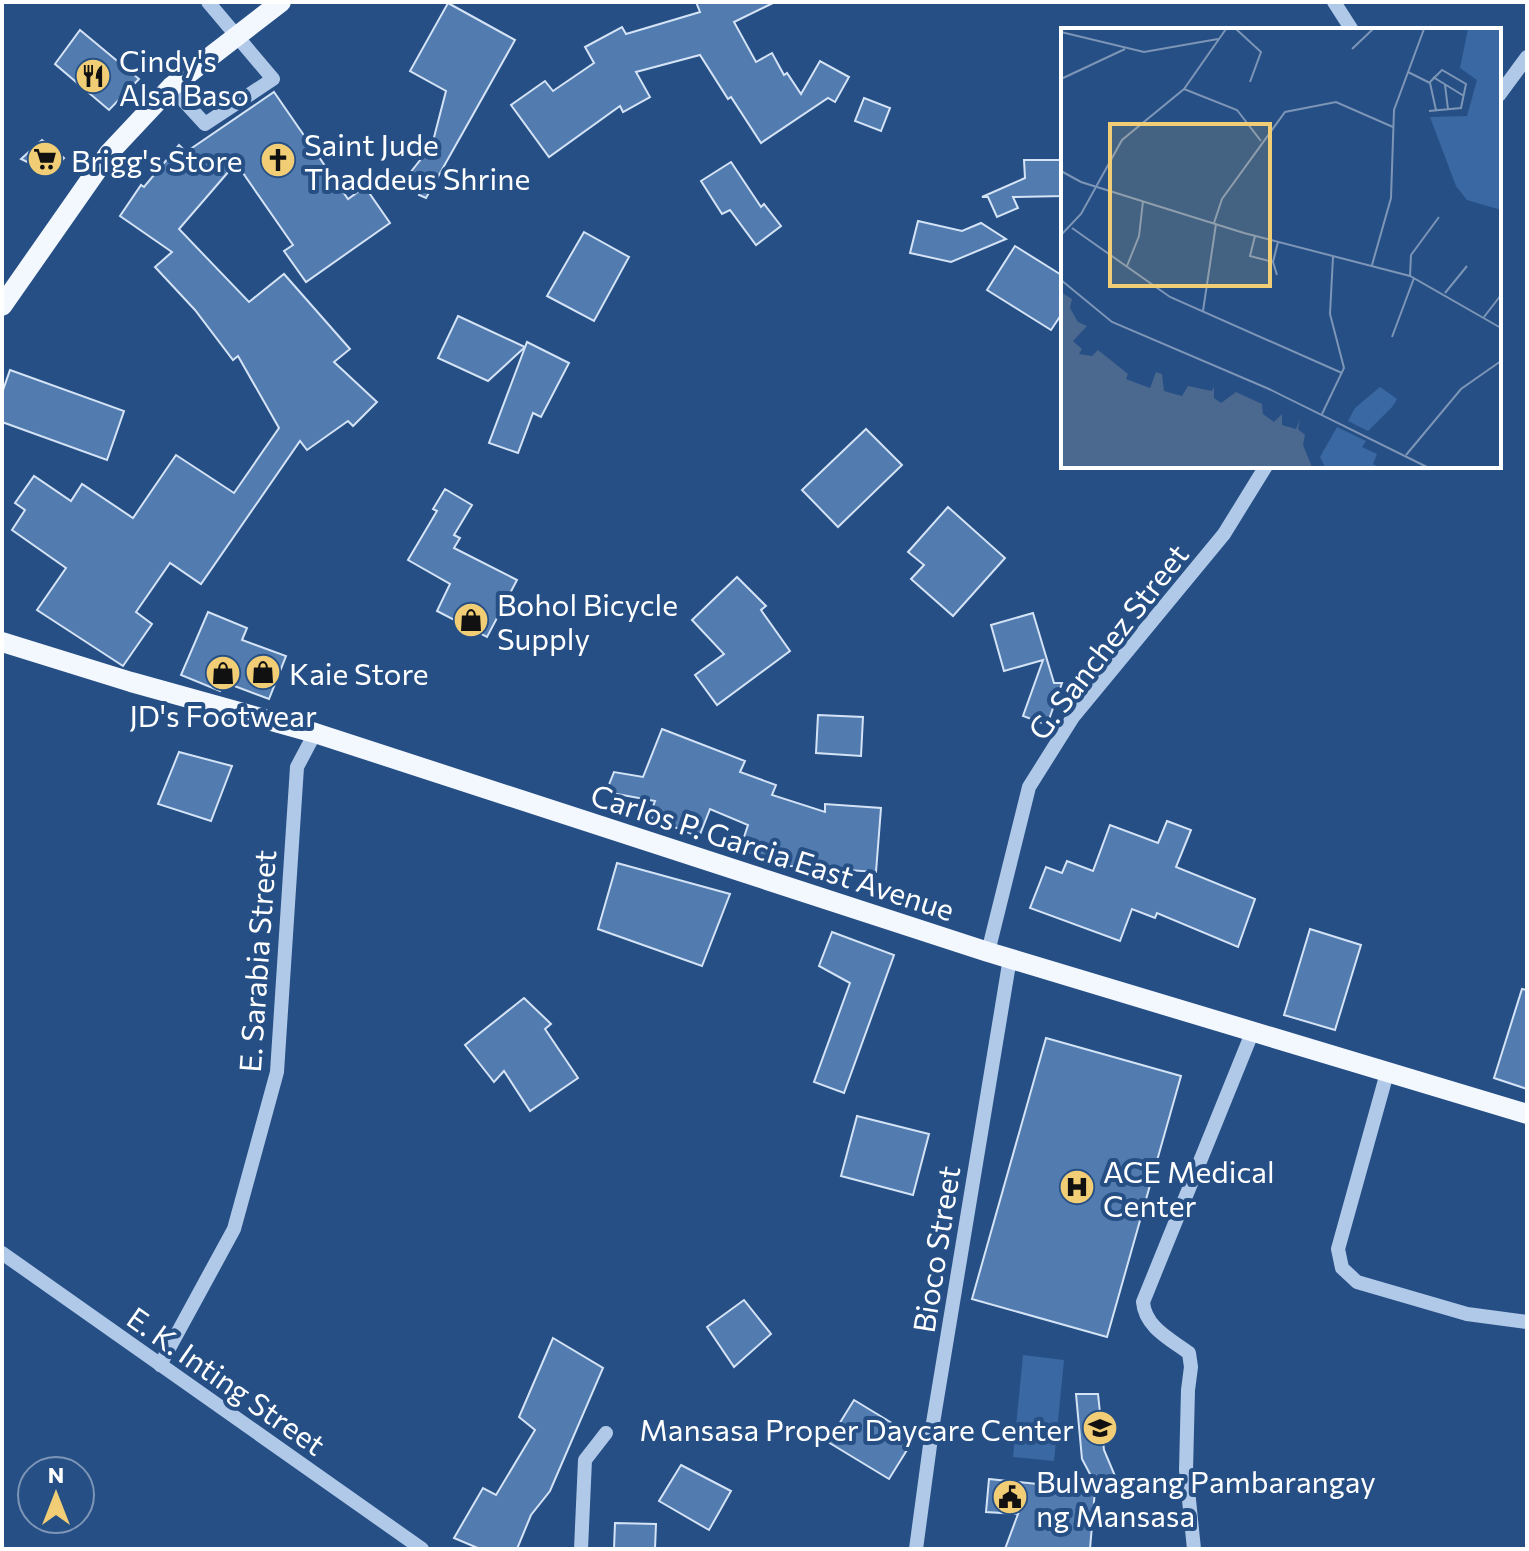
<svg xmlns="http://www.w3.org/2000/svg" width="1529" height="1551" font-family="Commissioner,sans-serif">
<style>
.green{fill:#3a68a2}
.building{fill:#527baf;stroke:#d4e3f6;stroke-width:2}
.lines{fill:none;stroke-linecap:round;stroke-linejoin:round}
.minor{stroke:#b0c9e8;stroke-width:14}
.major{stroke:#f3f7fe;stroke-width:20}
.labels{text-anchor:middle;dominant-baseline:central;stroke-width:8;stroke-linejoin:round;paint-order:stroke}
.poi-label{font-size:30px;fill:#fff;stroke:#264f85;text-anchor:start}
.street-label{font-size:30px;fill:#fff;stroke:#264f85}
.inset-road{fill:none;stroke:#7d95b6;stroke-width:2}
.view{fill:#f1ce75;fill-opacity:0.15;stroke:#f1ce75;stroke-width:4}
.inset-edge{fill:none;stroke:#fff;stroke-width:4}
</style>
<rect width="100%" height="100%" fill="#264f85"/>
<polygon class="green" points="1023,1355 1064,1360 1054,1461 1013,1457"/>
<g class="building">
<polygon points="696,2 775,2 734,22 756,62 772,53 784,75 787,73 801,94 820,61 849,77 835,102 828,98 761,143 731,97 728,99 700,55 636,72 650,97 623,112 620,106 549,157 511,105 545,81 553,91 594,63 585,47 622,27 626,34 700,12"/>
<polygon points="448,3 515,40 426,198 419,195 421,190 406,178 432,145 446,91 410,71"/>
<polygon points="80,30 139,79 109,110 55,64"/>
<polygon points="274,92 348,199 365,187 390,223 306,282 284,251 293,245 236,163 179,229 249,302 284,274 350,349 334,362 377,402 353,426 348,421 307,450 300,441 201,584 170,563 136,612 152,624 123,666 37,610 66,568 12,530 25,510 15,503 34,476 71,501 82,484 133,518 176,455 234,493 279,428 238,356 233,360 195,310 155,267 172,252 120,216 141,185 144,187 179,145 186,152"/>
<polygon points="864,98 890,108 881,131 855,121"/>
<polygon points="42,140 64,158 50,173 21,159"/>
<polygon points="1024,160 1063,160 1063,196 1013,197 1018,208 997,217 988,197 982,197 1025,178"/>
<polygon points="731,162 761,207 764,204 781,226 756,245 730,210 722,214 701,181"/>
<polygon points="918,221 962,231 981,223 1006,239 951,262 910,253"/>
<polygon points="584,232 629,257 594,321 547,296"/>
<polygon points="1015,246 1063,276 1063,312 1051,330 987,290"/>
<polygon points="458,316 525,347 488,381 438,358"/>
<polygon points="527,342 569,363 541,417 533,413 518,453 489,443"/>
<polygon points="10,370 124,411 107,460 2,422 2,393"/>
<polygon points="866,429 902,465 838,527 802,490"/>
<polygon points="445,489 472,505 454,535 460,538 454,548 517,580 487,637 437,611 450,584 408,560 437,511 433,509"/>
<polygon points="948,507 1005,558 953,616 911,579 924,565 908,552"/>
<polygon points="737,577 766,606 761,610 790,651 717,705 695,675 724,654 692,620"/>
<polygon points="208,612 247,628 242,640 286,656 269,699 224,682 220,691 181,675"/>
<polygon points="1033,613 1054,683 1062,683 1047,725 1023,716 1043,660 1004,671 991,625"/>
<polygon points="818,715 863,717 861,756 816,753"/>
<polygon points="662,729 745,761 740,772 776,785 772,795 825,812 825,804 881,808 876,872 790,866 740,849 748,825 710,809 699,837 649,817 655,801 606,792 614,772 643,777"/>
<polygon points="179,752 232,766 211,821 158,804"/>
<polygon points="1167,821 1191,830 1176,867 1255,899 1238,947 1157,913 1155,918 1132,909 1120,941 1030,908 1046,867 1062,873 1067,861 1093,871 1110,825 1158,843"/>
<polygon points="617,863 730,894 702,966 598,929"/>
<polygon points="1310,929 1361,945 1335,1030 1284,1015"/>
<polygon points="832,932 894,955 844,1093 814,1082 850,983 819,966"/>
<polygon points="1522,989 1527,990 1527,1089 1494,1078"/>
<polygon points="524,998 551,1024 545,1029 578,1078 530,1111 504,1071 494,1082 465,1045"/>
<polygon points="1046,1038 1181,1076 1107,1337 972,1299"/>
<polygon points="857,1116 929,1134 913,1195 841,1176"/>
<polygon points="744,1300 771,1334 734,1367 707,1327"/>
<polygon points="553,1338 603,1368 550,1491 531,1515 517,1549 480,1549 454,1538 483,1488 496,1495 535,1430 519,1417"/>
<polygon points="1076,1394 1098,1394 1104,1450 1118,1483 1100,1493 1082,1459"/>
<polygon points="854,1400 915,1437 889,1479 828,1442"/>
<polygon points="681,1465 731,1491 709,1530 659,1501"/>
<polygon points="989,1479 1095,1490 1090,1549 1005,1549 1018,1514 986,1512"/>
<polygon points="615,1523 656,1524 655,1549 614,1549"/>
</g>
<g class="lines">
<g class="minor">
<polyline points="1334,2 1352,30"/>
<polyline points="171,87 205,124 273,79 208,2"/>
<polyline points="1499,95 1527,57"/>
<polyline points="988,952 1029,787 1073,717 1224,534 1266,466"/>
<polyline points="1387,1073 1338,1249 1342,1268 1357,1282 1467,1314 1527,1322"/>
<polyline points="2,1253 422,1549"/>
<polyline points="160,1365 234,1229 277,1072 297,767 315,733"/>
<polyline points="581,1549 585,1460 606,1433"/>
<polyline points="916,1549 933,1423 1010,958"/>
<path d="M1194 1549 1186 1470 1188 1390 1191 1367 1189 1353C1170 1339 1145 1327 1143 1302L1252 1033"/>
</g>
<g class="major">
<polyline points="2,306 109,153 171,87 281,2"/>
<polyline points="2,642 131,682 315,733 988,952 1527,1114"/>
</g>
</g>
<defs>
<symbol id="restaurant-disc" viewBox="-11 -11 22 22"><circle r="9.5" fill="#f1ce75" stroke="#264f85"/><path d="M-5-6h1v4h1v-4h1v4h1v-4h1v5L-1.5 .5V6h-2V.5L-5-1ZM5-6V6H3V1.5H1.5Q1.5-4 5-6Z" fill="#111"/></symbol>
<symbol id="supermarket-disc" viewBox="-11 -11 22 22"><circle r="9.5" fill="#f1ce75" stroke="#264f85"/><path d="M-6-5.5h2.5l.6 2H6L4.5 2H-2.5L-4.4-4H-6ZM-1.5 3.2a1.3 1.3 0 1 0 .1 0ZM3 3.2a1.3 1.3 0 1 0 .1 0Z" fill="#111"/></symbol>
<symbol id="church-disc" viewBox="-11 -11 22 22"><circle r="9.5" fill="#f1ce75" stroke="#264f85"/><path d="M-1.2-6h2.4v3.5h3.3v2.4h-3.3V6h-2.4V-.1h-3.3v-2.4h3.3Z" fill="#111"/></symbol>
<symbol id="shop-disc" viewBox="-11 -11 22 22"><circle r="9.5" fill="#f1ce75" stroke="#264f85"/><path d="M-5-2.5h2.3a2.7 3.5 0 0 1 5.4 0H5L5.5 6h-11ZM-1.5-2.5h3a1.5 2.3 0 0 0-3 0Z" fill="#111"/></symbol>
<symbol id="hospital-disc" viewBox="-11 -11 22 22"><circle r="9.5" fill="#f1ce75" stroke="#264f85"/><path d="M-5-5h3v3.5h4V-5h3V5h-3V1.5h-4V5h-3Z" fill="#111"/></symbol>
<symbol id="school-disc" viewBox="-11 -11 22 22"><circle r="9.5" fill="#f1ce75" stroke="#264f85"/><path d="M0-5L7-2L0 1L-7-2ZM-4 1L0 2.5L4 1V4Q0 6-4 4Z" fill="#111"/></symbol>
<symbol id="civic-disc" viewBox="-11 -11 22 22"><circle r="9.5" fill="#f1ce75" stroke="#264f85"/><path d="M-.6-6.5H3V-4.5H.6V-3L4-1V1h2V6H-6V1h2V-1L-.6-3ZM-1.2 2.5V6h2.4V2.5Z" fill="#111"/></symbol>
</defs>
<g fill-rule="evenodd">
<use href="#restaurant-disc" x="73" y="56" width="40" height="40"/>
<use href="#supermarket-disc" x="25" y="139" width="40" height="40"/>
<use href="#church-disc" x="258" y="140" width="40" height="40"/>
<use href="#shop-disc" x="451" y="600" width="40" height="40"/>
<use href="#shop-disc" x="243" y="652" width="40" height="40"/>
<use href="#shop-disc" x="203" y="653" width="40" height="40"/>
<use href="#hospital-disc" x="1057" y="1167" width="40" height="40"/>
<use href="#school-disc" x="1080" y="1408" width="40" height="40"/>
<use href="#civic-disc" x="990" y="1477" width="40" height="40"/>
</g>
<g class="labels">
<g class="poi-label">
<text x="119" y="59">Cindy's<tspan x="119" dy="34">Alsa Baso</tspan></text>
<text x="304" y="143">Saint Jude<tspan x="304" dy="34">Thaddeus Shrine</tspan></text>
<text x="71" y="159">Brigg's Store</text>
<text x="497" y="603">Bohol Bicycle<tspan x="497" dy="34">Supply</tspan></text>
<text x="289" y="672">Kaie Store</text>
<text x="223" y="714" text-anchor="middle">JD's Footwear</text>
<text x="1103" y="1170">ACE Medical<tspan x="1103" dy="34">Center</tspan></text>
<text x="1074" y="1428" text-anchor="end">Mansasa Proper Daycare Center</text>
<text x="1036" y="1480">Bulwagang Pambarangay<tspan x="1036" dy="34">ng Mansasa</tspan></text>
</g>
<g class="street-label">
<text transform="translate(1107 641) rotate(-52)">G. Sanchez Street</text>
<text transform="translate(773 851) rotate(18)">Carlos P. Garcia East Avenue</text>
<text transform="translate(256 961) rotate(-86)">E. Sarabia Street</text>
<text transform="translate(935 1249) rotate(-81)">Bioco Street</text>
<text transform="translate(227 1380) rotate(35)">E. K. Inting Street</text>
</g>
</g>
<g transform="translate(1061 28)">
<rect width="440" height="440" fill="#264f85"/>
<path d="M407 1H440V182L406 172 395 158 369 89 406 88 416 52 399 40ZM319 359 336 371 331 379 307 403 287 393 294 380ZM276 399 305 413 301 419 316 426 312 436 318 439H264L259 429Z" fill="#3a68a2"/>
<path d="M0 264 11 271 9 280 17 294 26 298 12 313 21 321 18 326 31 328 37 322 67 346 65 351 89 360 95 344 101 346 103 363 121 368 127 358 151 363 153 358V370L160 375 175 364 201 376 202 386 213 394 221 386V397L235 401 239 391 237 401 244 407 242 417 251 439H0Z" fill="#4b688f"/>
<path class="inset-road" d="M175 1 200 24 189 54M0 4 83 24 157 11M291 21 312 1M347 44 369 55 375 82M372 49 403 68M0 51 64 21M368 55 381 42 405 56 400 80 368 83M384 57 387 81M123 61 176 82 200 113M0 143 20 154 183 205 349 248 440 300M153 195 161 171 224 84 275 74 332 99M11 200 109 269 281 345M0 207 20 186 61 112 123 61 165 1M194 208 189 228 212 234M311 237 330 170 333 82 363 1M66 238 78 208 82 173M216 247 212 234 217 214M349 248 350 227 378 189M0 252 51 294 208 361 366 439M384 265 406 238M142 283 155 196M423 289 440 267M331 309 353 250M261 386 283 340 269 286 272 229M345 427 400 361 440 333"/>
<path class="view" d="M49 96H209V258H49Z"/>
<rect width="440" height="440" class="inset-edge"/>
</g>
<rect width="1529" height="1551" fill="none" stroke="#ffffff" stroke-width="8"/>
<g transform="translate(56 1495)"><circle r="38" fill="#264f85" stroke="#7d95b6" stroke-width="2"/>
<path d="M0-6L14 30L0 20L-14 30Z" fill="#f1ce75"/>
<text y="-12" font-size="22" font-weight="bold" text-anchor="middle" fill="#ffffff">N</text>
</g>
</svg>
